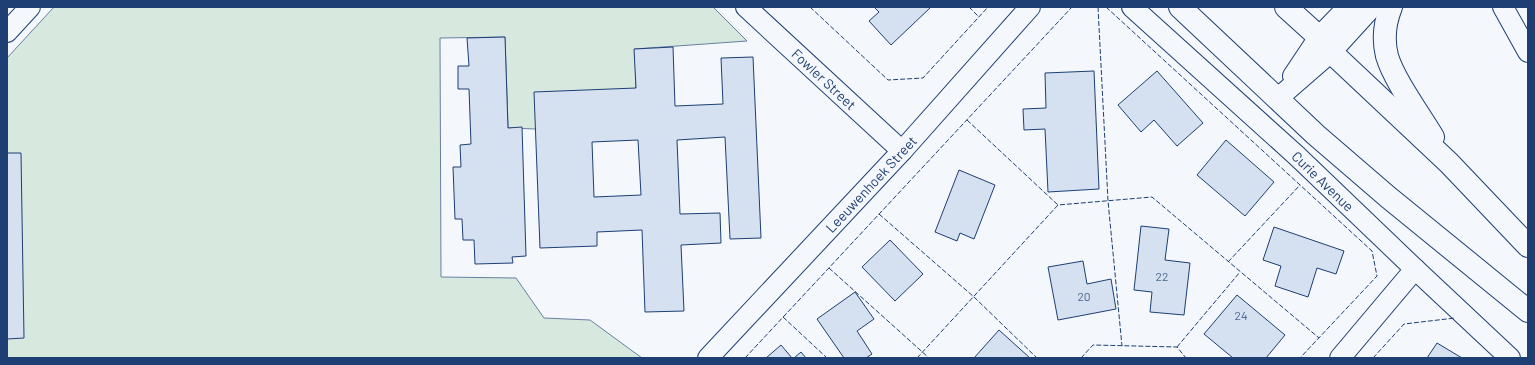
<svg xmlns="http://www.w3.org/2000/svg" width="1535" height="365" font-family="Barlow,sans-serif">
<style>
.green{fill:#d7e8df;stroke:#687fa3}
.building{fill:#d5e0f0;stroke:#1d3f73;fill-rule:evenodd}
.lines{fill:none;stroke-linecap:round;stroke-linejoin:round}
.street-casing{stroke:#1d3f73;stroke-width:22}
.primary-casing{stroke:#1d3f73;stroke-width:24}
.street{stroke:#f4f7fb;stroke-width:20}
.primary{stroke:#f4f7fb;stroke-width:22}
.fence{stroke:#1d3f73;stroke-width:1;stroke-dasharray:5 2;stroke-linecap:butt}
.labels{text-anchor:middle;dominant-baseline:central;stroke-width:3;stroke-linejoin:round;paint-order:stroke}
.number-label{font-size:12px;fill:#4b6792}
.street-label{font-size:14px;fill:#1d3f73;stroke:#f4f7fb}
</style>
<rect width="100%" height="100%" fill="#f4f7fb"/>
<polygon class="green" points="54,7 713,7 747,41 635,49 636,88 536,129 508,128 505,37 440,38 441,277 516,278 544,318 590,320 642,358 7,358 7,58"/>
<g class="building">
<polygon points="874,7 931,7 891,45 869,21 879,12"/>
<polygon points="505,37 508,128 522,127 526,256 512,257 513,263 475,264 474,240 463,240 462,219 455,219 453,167 461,167 460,145 471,144 469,89 458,89 458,66 469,66 467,38"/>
<path d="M673 47 675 106 723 104 721 58 753 57 761 238 730 239 725 137 677 140 680 214 720 213 721 243 681 245 684 311 645 312 642 230 597 232V246L540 248 534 92 636 88 634 49ZM638 140 641 195 594 197 592 142Z"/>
<polygon points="1094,71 1099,189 1048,192 1045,129 1024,130 1023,109 1046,108 1045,73"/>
<polygon points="1157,71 1203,123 1177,146 1154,120 1141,132 1118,105"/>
<polygon points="1226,140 1274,182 1245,216 1197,175"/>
<polygon points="7,153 21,153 24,338 7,339"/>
<polygon points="959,170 995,185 974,239 960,233 957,241 935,232"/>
<polygon points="1141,226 1169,229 1165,260 1190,263 1184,315 1150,312 1152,292 1134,290"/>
<polygon points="1274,227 1344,251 1336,274 1317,268 1308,297 1275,286 1281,266 1263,260"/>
<polygon points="890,240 923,274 895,301 862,267"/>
<polygon points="1083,261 1087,284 1111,279 1116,309 1058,320 1048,267"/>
<polygon points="855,292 874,319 857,331 872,354 866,358 844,358 817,319"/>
<polygon points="1237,295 1285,335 1266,358 1233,358 1204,334"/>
<polygon points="999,330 1030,358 974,358"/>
<polygon points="1437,343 1462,358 1427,358"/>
<polygon points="781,345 792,358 766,358"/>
<polygon points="801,352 806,358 794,358"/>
</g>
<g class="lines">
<defs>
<g id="street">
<polyline points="746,7 902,151"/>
<polyline points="1132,7 1297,156 1415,269 1510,358"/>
<polyline points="1503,7 1528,52"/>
<polyline points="7,32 30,7"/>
<polyline points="1293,76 1319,37 1348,7"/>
<polyline points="1277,99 1331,52 1372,7"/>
<polyline points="708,358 902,151 1030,7"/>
<polyline points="1340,358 1415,269"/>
</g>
<g id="primary">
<polyline points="1180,7 1316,135 1388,197 1528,311"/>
<polyline points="1286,7 1319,37 1331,52 1449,163 1528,246"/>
<path d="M1391 7C1385 22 1383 40 1387 56 1394 80 1420 115 1433 137"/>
</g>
</defs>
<use href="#street" class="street-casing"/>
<use href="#primary" class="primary-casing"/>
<use href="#street" class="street"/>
<use href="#primary" class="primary"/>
<g class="fence">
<polyline points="810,7 888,80 923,78 988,7"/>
<polyline points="969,7 979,17"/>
<polyline points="1098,7 1108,201 1122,346"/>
<polyline points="1106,7 1372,251 1377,276 1300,358"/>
<polyline points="967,120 1058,205"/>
<polyline points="879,214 974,297 1037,358"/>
<polyline points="1228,262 1300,185"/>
<polyline points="829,268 929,358"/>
<polyline points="783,317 827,358"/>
<polyline points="1177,347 1240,272"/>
<polyline points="745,358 1072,7"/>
<polyline points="917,358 1058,205 1152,197 1319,338"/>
<polyline points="1081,358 1093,345 1177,347 1186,358"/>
<polyline points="1373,358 1404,324 1455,318"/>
</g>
</g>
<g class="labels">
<g class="number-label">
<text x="1162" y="276">22</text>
<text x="1084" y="296">20</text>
<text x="1241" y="315">24</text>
</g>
<g class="street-label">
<text transform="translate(824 79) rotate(43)">Fowler Street</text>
<text transform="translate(1323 181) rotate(44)">Curie Avenue</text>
<text transform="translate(871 184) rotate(-47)">Leeuwenhoek Street</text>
</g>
</g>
<rect width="1535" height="365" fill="none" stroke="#1d3f73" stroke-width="16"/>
</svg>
